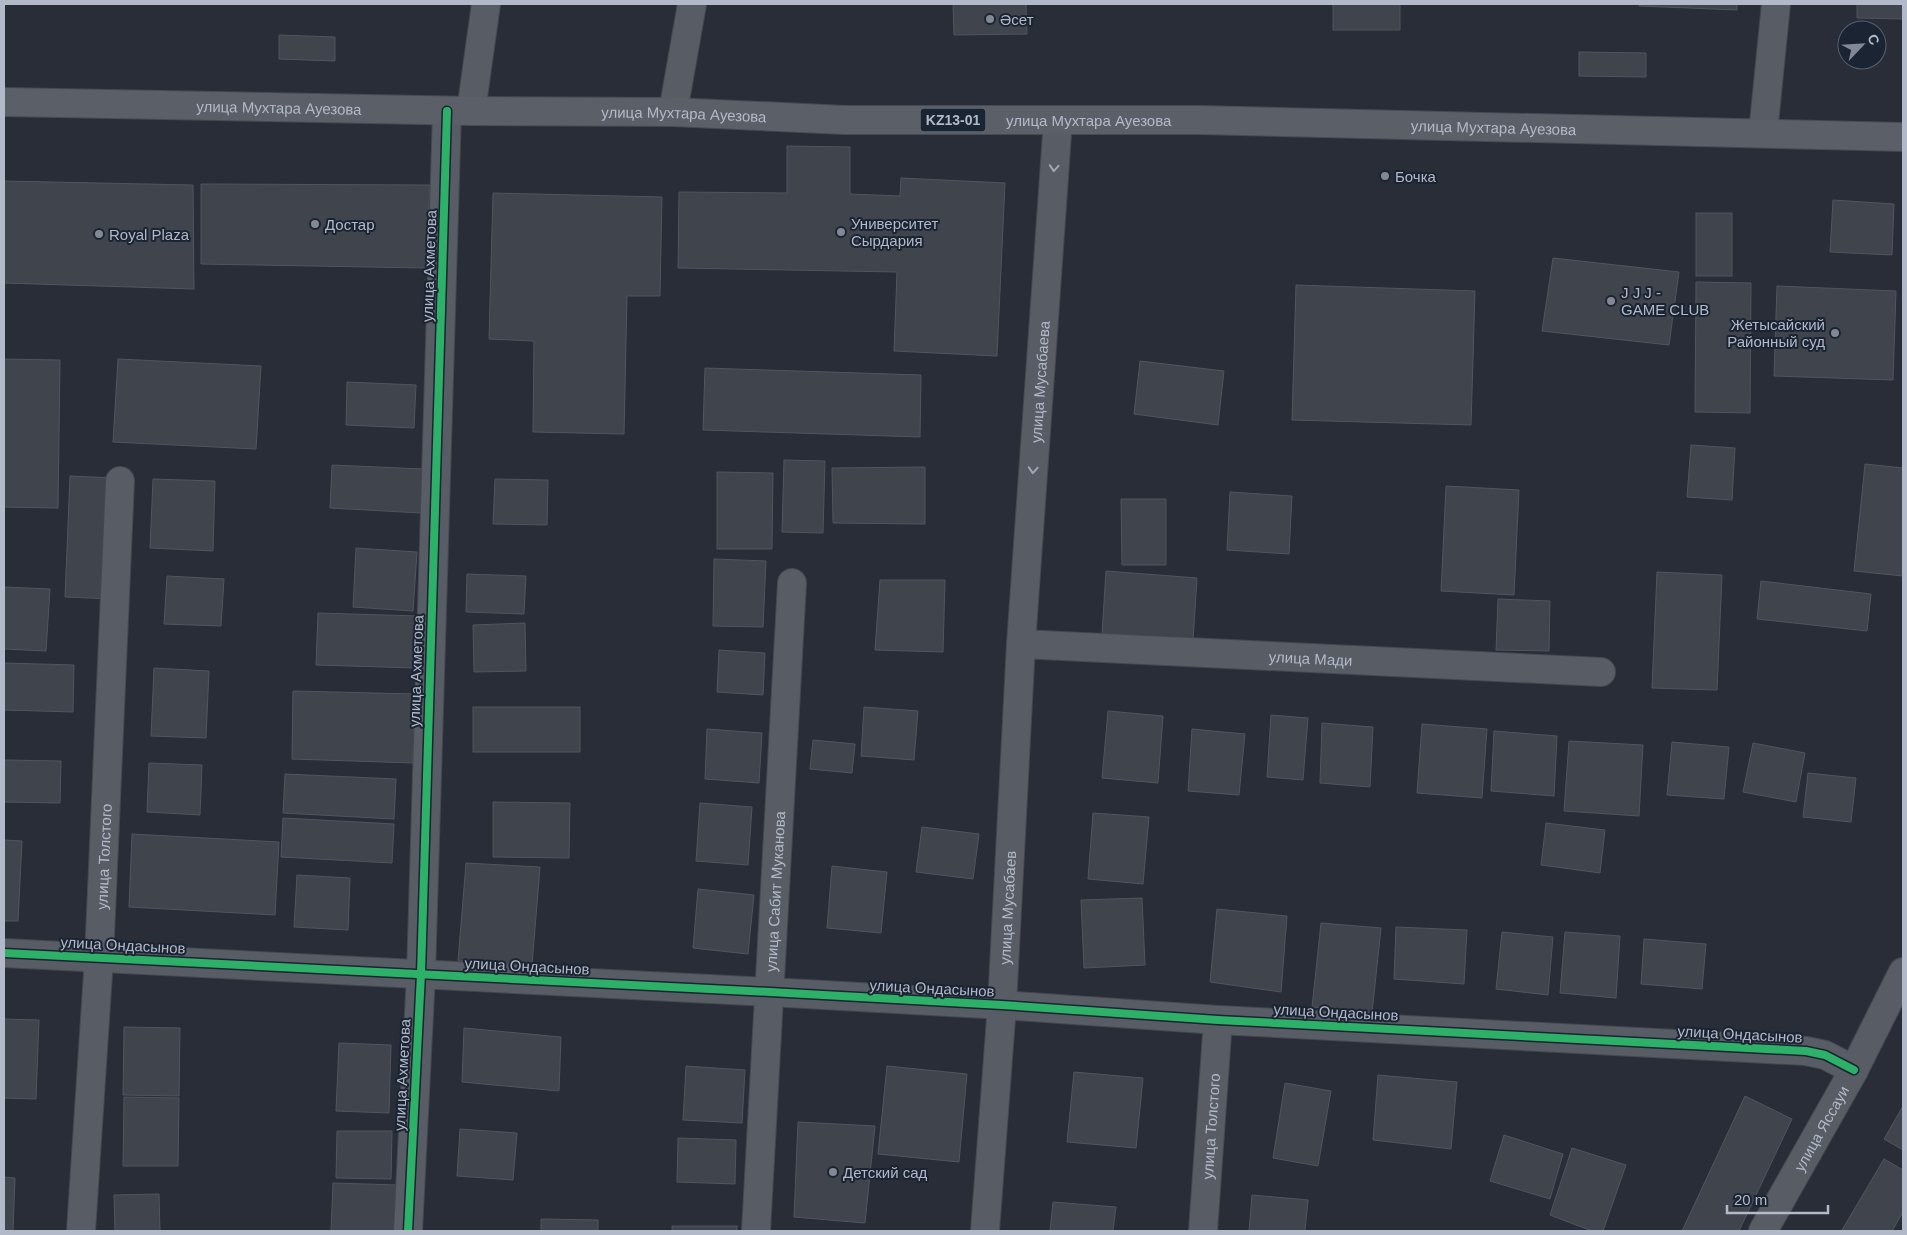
<svg xmlns="http://www.w3.org/2000/svg" width="1907" height="1235" font-family="Helvetica,sans-serif">
<style>
.building{fill:#40444d;stroke:#50555f}
.lines{fill:none;stroke-linecap:round;stroke-linejoin:round}
.minor-casing{stroke:#444850;stroke-width:30}
.tertiary-casing{stroke:#444850;stroke-width:30}
.primary-casing{stroke:#464a54;stroke-width:30}
.minor{stroke:#585d65;stroke-width:28}
.tertiary{stroke:#585d65;stroke-width:28}
.primary{stroke:#5b5f67;stroke-width:28}
.cycleway-casing{stroke:#1b2432;stroke-width:11}
.cycleway{stroke:#2db169;stroke-width:8}
.oneway{stroke:#a0a7b5}
.poi-dot{fill:#828896;stroke:#1b2432;stroke-width:2}
.labels{text-anchor:middle;dominant-baseline:central;stroke-width:4;stroke-linejoin:round;paint-order:stroke}
.shield{fill:#1b2432;stroke:#858c9c;stroke-width:1}
.shield-label{font-size:14px;font-weight:bold;fill:#b2b9c9}
.poi-label{font-size:15px;fill:#b2b9c9;stroke:#1b2432;text-anchor:start}
.street-label{font-size:15px;fill:#b2b9c9;stroke:#1b2432}
</style>
<rect width="100%" height="100%" fill="#282d37"/>
<g class="building">
<polygon points="953,4 1026,4 1027,34 954,35"/>
<rect x="1333" y="4" width="67" height="26"/>
<polygon points="1639,4 1737,4 1737,10 1639,6"/>
<polygon points="1857,4 1903,4 1903,19 1857,18"/>
<polygon points="279,35 335,37 335,61 279,59"/>
<polygon points="1579,52 1646,53 1646,77 1579,76"/>
<polygon points="787,146 850,147 850,194 900,196 901,178 1005,183 997,356 894,351 897,272 678,268 679,192 787,193"/>
<polygon points="4,181 193,185 194,289 4,283"/>
<polygon points="201,184 430,185 426,268 201,264"/>
<polygon points="493,193 662,197 660,296 627,296 624,434 533,432 534,341 489,339"/>
<polygon points="1833,200 1894,204 1892,255 1830,252"/>
<rect x="1696" y="213" width="36" height="63"/>
<polygon points="1553,258 1679,272 1669,345 1542,331"/>
<polygon points="1696,282 1751,283 1750,413 1695,412"/>
<polygon points="1296,285 1475,291 1471,425 1292,420"/>
<polygon points="1777,286 1896,291 1893,380 1774,376"/>
<polygon points="4,359 60,360 58,508 4,507"/>
<polygon points="118,359 261,366 256,449 113,442"/>
<polygon points="1140,361 1224,371 1218,425 1134,414"/>
<polygon points="705,368 921,375 920,437 703,430"/>
<polygon points="347,382 416,385 414,428 346,425"/>
<polygon points="1691,445 1735,448 1732,500 1687,497"/>
<polygon points="784,460 825,461 823,533 782,532"/>
<polygon points="1865,464 1903,468 1903,576 1854,571"/>
<polygon points="332,465 423,469 421,513 330,508"/>
<polygon points="925,467 925,524 833,523 832,468"/>
<polygon points="717,472 773,473 772,549 717,549"/>
<polygon points="70,476 116,478 112,599 65,597"/>
<polygon points="153,479 215,481 213,551 150,548"/>
<polygon points="495,479 548,480 547,525 493,524"/>
<polygon points="1446,486 1519,490 1514,595 1441,591"/>
<polygon points="1230,492 1292,496 1289,554 1227,550"/>
<polygon points="1121,499 1166,499 1166,565 1122,565"/>
<polygon points="356,548 417,552 413,611 353,607"/>
<polygon points="714,559 766,561 763,627 713,626"/>
<polygon points="1106,571 1197,578 1193,641 1102,634"/>
<polygon points="1657,572 1722,575 1717,690 1652,688"/>
<polygon points="467,574 526,576 524,614 466,612"/>
<polygon points="167,576 224,579 221,626 164,624"/>
<polygon points="880,580 945,580 943,652 875,650"/>
<polygon points="1761,581 1871,594 1867,631 1757,619"/>
<polygon points="4,587 50,589 46,651 4,649"/>
<polygon points="1498,599 1550,601 1549,651 1496,650"/>
<polygon points="318,613 418,616 416,668 316,665"/>
<polygon points="525,623 526,671 474,672 473,625"/>
<polygon points="719,650 765,653 763,695 717,692"/>
<polygon points="4,663 74,665 73,712 4,710"/>
<polygon points="154,668 209,671 206,738 151,736"/>
<polygon points="293,691 415,694 413,763 292,759"/>
<rect x="473" y="707" width="107" height="45"/>
<polygon points="864,707 918,711 914,760 861,756"/>
<polygon points="1108,711 1163,716 1158,783 1102,778"/>
<polygon points="1271,715 1308,718 1303,780 1267,777"/>
<polygon points="1322,723 1373,727 1370,787 1320,783"/>
<polygon points="1422,724 1487,729 1482,798 1417,793"/>
<polygon points="707,729 762,733 759,783 705,779"/>
<polygon points="1192,729 1245,734 1239,795 1188,791"/>
<polygon points="1494,731 1557,736 1554,796 1491,791"/>
<polygon points="813,740 855,744 852,773 810,769"/>
<polygon points="1569,741 1643,745 1639,816 1564,811"/>
<polygon points="1672,742 1729,747 1724,799 1667,795"/>
<polygon points="1753,743 1805,753 1796,802 1743,792"/>
<polygon points="4,760 61,761 60,803 4,802"/>
<polygon points="149,763 202,765 200,815 147,812"/>
<polygon points="1808,773 1856,778 1851,822 1803,817"/>
<polygon points="285,774 396,779 394,819 283,813"/>
<polygon points="493,802 570,803 569,858 493,857"/>
<polygon points="700,803 752,807 748,865 696,861"/>
<polygon points="1093,813 1149,817 1143,884 1088,879"/>
<polygon points="283,818 394,824 392,863 281,857"/>
<polygon points="1546,823 1605,830 1600,873 1541,865"/>
<polygon points="922,827 979,834 973,879 916,872"/>
<polygon points="132,834 279,842 275,915 129,907"/>
<polygon points="4,840 22,841 18,921 4,921"/>
<polygon points="466,863 540,867 532,965 458,961"/>
<polygon points="832,866 887,872 881,933 827,928"/>
<polygon points="297,875 350,878 348,930 294,927"/>
<polygon points="698,889 754,895 748,954 693,948"/>
<polygon points="1142,898 1145,965 1084,968 1081,900"/>
<polygon points="1217,909 1287,916 1281,992 1210,982"/>
<polygon points="1321,923 1381,928 1372,1013 1312,1007"/>
<polygon points="1396,927 1467,930 1464,984 1394,979"/>
<polygon points="1502,932 1553,937 1548,995 1496,989"/>
<polygon points="1565,932 1620,936 1616,998 1560,993"/>
<polygon points="1644,939 1706,944 1702,989 1641,984"/>
<polygon points="4,1019 39,1020 36,1099 4,1098"/>
<polygon points="124,1027 180,1028 179,1096 123,1095"/>
<polygon points="464,1028 561,1037 559,1091 462,1082"/>
<polygon points="339,1043 391,1045 389,1113 336,1111"/>
<polygon points="686,1066 745,1070 742,1123 683,1120"/>
<polygon points="887,1066 967,1074 959,1162 878,1154"/>
<polygon points="1074,1072 1143,1078 1136,1148 1067,1142"/>
<polygon points="1378,1075 1457,1082 1451,1149 1373,1140"/>
<polygon points="1285,1083 1331,1091 1318,1166 1273,1158"/>
<polygon points="1745,1096 1792,1119 1739,1231 1682,1231"/>
<polygon points="124,1097 179,1098 178,1166 123,1166"/>
<polygon points="1903,1106 1903,1150 1884,1139"/>
<polygon points="798,1122 875,1126 865,1223 794,1217"/>
<polygon points="460,1129 517,1133 513,1180 457,1176"/>
<polygon points="337,1131 392,1131 391,1179 336,1178"/>
<polygon points="1504,1135 1563,1154 1550,1199 1490,1181"/>
<polygon points="678,1138 736,1140 735,1184 677,1182"/>
<polygon points="1572,1148 1626,1165 1603,1231 1592,1231 1550,1215"/>
<polygon points="1884,1159 1903,1170 1903,1212 1892,1231 1844,1231 1842,1230"/>
<polygon points="4,1177 15,1178 13,1231 4,1231"/>
<polygon points="333,1183 398,1185 397,1231 331,1231"/>
<polygon points="159,1194 160,1231 115,1231 114,1195"/>
<polygon points="1252,1195 1308,1200 1305,1231 1249,1231"/>
<polygon points="1053,1202 1116,1207 1113,1231 1050,1231"/>
<polygon points="541,1219 598,1220 598,1231 541,1231"/>
<rect x="672" y="1226" width="65" height="5"/>
</g>
<g class="lines">
<defs>
<g id="minor">
<polyline points="471,111 486,4"/>
<polyline points="673,112 692,4"/>
<polyline points="1763,133 1776,4"/>
<path id="s1" d="M1021 644 1601 672"/>
<polyline points="4,953 770,992 1002,1005 1218,1020 1806,1051 1825,1055 1854,1070"/>
<path id="s2" d="M81 1231 99 958 120 481"/>
<polyline points="408,1231 421,974 447,111"/>
<path id="s3" d="M756 1231 792 583"/>
<path id="s4" d="M985 1231 1002 1005 1021 644 1058 120"/>
<path id="s5" d="M1203 1231 1218 1020"/>
</g>
<g id="tertiary">
<path id="s6" d="M1763 1231 1854 1070 1903 972"/>
</g>
<g id="primary">
<path id="s7" d="M4 102 471 111 673 112 845 120H1199L1903 137"/>
</g>
</defs>
<use href="#minor" class="minor-casing"/>
<use href="#tertiary" class="tertiary-casing"/>
<use href="#primary" class="primary-casing"/>
<use href="#minor" class="minor"/>
<use href="#tertiary" class="tertiary"/>
<use href="#primary" class="primary"/>
<defs>
<g id="cycleway">
<polyline points="4,953 770,992 1002,1005 1218,1020 1806,1051 1825,1055 1854,1070"/>
<polyline points="408,1231 421,974 447,111"/>
</g>
</defs>
<use href="#cycleway" class="cycleway-casing"/>
<use href="#cycleway" class="cycleway"/>
</g>
<defs><path id="oneway-chevron" d="M-2-3.5L2.5 0L-2 3.5" fill="none" stroke-width="1.6" stroke-linecap="round" stroke-linejoin="round" transform="scale(1.25)"/></defs>
<g class="oneway">
<use href="#oneway-chevron" transform="translate(1054 168) rotate(94)"/>
<use href="#oneway-chevron" transform="translate(1033 470) rotate(94)"/>
</g>
<g class="poi-dot">
<circle cx="990" cy="19" r="5"/>
<circle cx="1385" cy="176" r="5"/>
<circle cx="315" cy="224" r="5"/>
<circle cx="841" cy="232" r="5"/>
<circle cx="99" cy="234" r="5"/>
<circle cx="1611" cy="301" r="5"/>
<circle cx="1835" cy="333" r="5"/>
<circle cx="833" cy="1172" r="5"/>
</g>
<g class="labels">
<rect class="shield" x="920.5" y="108.5" width="65" height="23" rx="4"/>
<g class="shield-label">
<text x="953" y="120">KZ13-01</text>
</g>
<g class="poi-label">
<text x="1000" y="19">Әсет</text>
<text x="1395" y="176">Бочка</text>
<text x="851" y="223">Университет<tspan x="851" dy="17">Сырдария</tspan></text>
<text x="325" y="224">Достар</text>
<text x="109" y="234">Royal Plaza</text>
<text x="1621" y="292">J J J -<tspan x="1621" dy="17">GAME CLUB</tspan></text>
<text x="1825" y="324" text-anchor="end">Жетысайский<tspan x="1825" dy="17">Районный суд</tspan></text>
<text x="843" y="1172">Детский сад</text>
</g>
<g class="street-label">
<text stroke="none"><textPath href="#s7" startOffset="275">улица Мухтара Ауезова</textPath></text>
<text stroke="none"><textPath href="#s7" startOffset="680">улица Мухтара Ауезова</textPath></text>
<text stroke="none"><textPath href="#s7" startOffset="1085">улица Мухтара Ауезова</textPath></text>
<text stroke="none"><textPath href="#s7" startOffset="1490">улица Мухтара Ауезова</textPath></text>
<text transform="translate(429 266) rotate(-88)">улица Ахметова</text>
<text stroke="none"><textPath href="#s4" startOffset="851">улица Мусабаева</textPath></text>
<text stroke="none"><textPath href="#s1" startOffset="290">улица Мади</textPath></text>
<text transform="translate(416 671) rotate(-88)">улица Ахметова</text>
<text stroke="none"><textPath href="#s2" startOffset="375">улица Толстого</textPath></text>
<text stroke="none"><textPath href="#s3" startOffset="340">улица Сабит Муканова</textPath></text>
<text stroke="none"><textPath href="#s4" startOffset="324">улица Мусабаев</textPath></text>
<text transform="translate(123 945) rotate(3)">улица Ондасынов</text>
<text transform="translate(527 966) rotate(3)">улица Ондасынов</text>
<text transform="translate(932 988) rotate(3)">улица Ондасынов</text>
<text transform="translate(1336 1012) rotate(3)">улица Ондасынов</text>
<text transform="translate(1740 1034) rotate(3)">улица Ондасынов</text>
<text transform="translate(402 1075) rotate(-87)">улица Ахметова</text>
<text stroke="none"><textPath href="#s5" startOffset="105">улица Толстого</textPath></text>
<text stroke="none"><textPath href="#s6" startOffset="118">улица Яссауи</textPath></text>
</g>
</g>
<rect width="1907" height="1235" fill="none" stroke="#b2b9c9" stroke-width="10"/>
<g transform="translate(1862 45) rotate(65)"><circle r="24" fill="#1b2432" stroke="#57606e"/>
<path d="M0-4L9 19L0 12L-9 19Z" fill="#828896"/>
<text y="-8" font-size="14" font-weight="bold" text-anchor="middle" fill="#b2b9c9">С</text>
</g>
<path d="M1727 1205v8h101v-8" fill="none" stroke="#b2b9c9" stroke-width="2.5"/>
<text x="1734" y="1205" font-size="15" fill="#b2b9c9" stroke="#1b2432" stroke-width="4" paint-order="stroke">20 m</text>
</svg>
